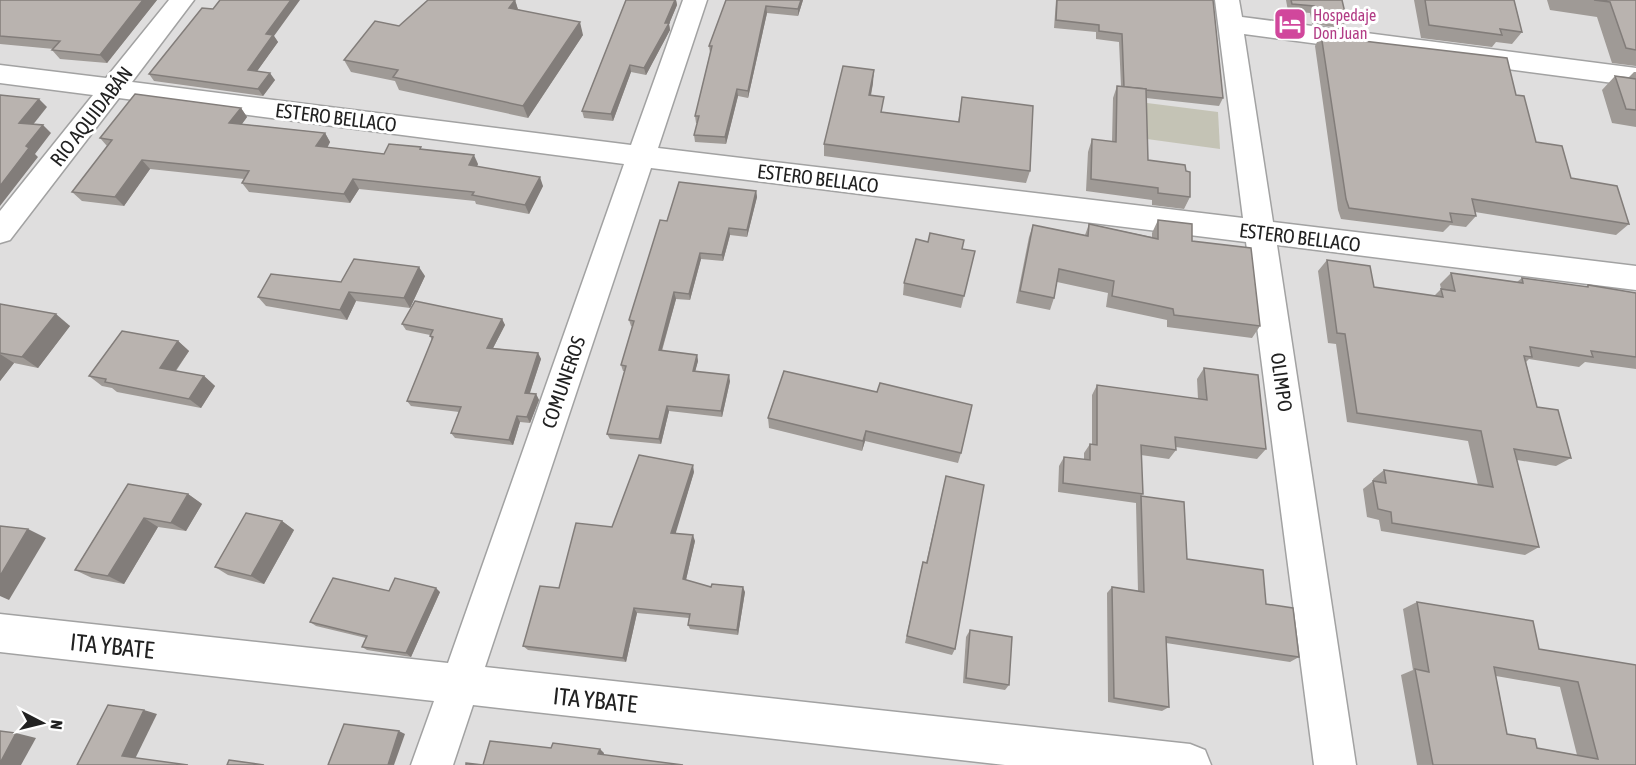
<svg xmlns="http://www.w3.org/2000/svg" width="1636" height="765" font-family="'Asap Condensed',sans-serif">
<style>
.residential{fill:#dfdede}
.construction{fill:#c4c3b5}
.lines{fill:none;stroke-linecap:round;stroke-linejoin:round}
.minor-casing{stroke:#a2a2a2;stroke-width:3}
.minor{fill:#fff;fill-rule:evenodd}
.wall{fill:#9f9a96;fill-rule:evenodd}
.shaded-wall{fill:#827d7a}
.building{fill:#b9b3af;stroke:#827d7a;stroke-width:1.5;fill-rule:evenodd}
.labels{text-anchor:middle;dominant-baseline:central;stroke-width:6;stroke-linejoin:round;paint-order:stroke}
.far-hotel-label{font-size:16px;fill:#b23c85;stroke:#fff;text-anchor:start}
.street-label{font-size:20px;fill:#212121;stroke:#fff}
.near-street-label{font-size:24px;fill:#212121;stroke:#fff}
</style>
<rect width="100%" height="100%" fill="#f0eee9"/>
<rect class="residential" x="0" y="0" width="1636" height="765"/>
<polygon class="construction" points="1147,103 1218,112 1220,149 1147,139"/>
<g class="lines">
<defs>
<polygon id="minor" points="169,0 194,0 132,82 631,145 683,0 707,0 658,148 1243,218 1215,0 1239,0 1242,17 1636,68 1636,86 1244,34 1273,222 1636,266 1636,290 1277,245 1356,765 1314,765 1246,242 651,168 485,667 1190,744 1205,750 1211,765 1005,765 473,705 453,765 411,765 434,701 0,652 0,614 448,663 624,164 119,98 10,240 0,243 0,211 93,95 0,83 0,65 106,78"/>
</defs>
<use href="#minor" class="minor-casing"/>
<use href="#minor" class="minor"/>
</g>
<g class="wall">
<polygon points="0,0 157,0 107,63 60,59 52,50 54,49 0,44"/>
<polygon points="515,0 518,9 583,35 528,118 399,90 395,81 351,72 344,60 399,26"/>
<polygon points="626,0 676,0 677,5 669,24 670,30 646,75 631,72 613,121 584,118 582,111"/>
<polygon points="726,0 803,0 798,16 767,13 748,98 738,96 726,144 695,142 694,135 697,123 696,123 695,116 710,53 709,46"/>
<polygon points="1056,0 1213,0 1223,98 1219,106 1146,98 1148,160 1186,171 1190,197 1184,209 1152,205 1152,200 1086,191 1088,152 1092,139 1112,142 1113,98 1117,86 1121,86 1119,42 1096,39 1096,32 1054,28"/>
<polygon points="1286,0 1342,0 1347,21 1342,28 1312,24 1310,13 1288,11"/>
<polygon points="1414,0 1514,0 1522,32 1512,44 1496,42 1492,47 1421,38"/>
<polygon points="1547,0 1636,0 1636,66 1612,63 1597,17 1550,10"/>
<polygon points="1321,34 1355,40 1516,95 1536,142 1571,178 1629,224 1616,235 1475,212 1476,216 1466,227 1450,225 1443,232 1341,219 1338,210 1315,46"/>
<polygon points="274,36 278,42 257,71 275,80 263,96 154,81 149,74"/>
<polygon points="1634,72 1636,72 1636,127 1612,123 1602,90 1615,76 1629,77"/>
<polygon points="873,83 871,96 882,112 958,122 962,97 1030,171 1026,183 824,156 824,144"/>
<polygon points="241,108 247,117 242,124 325,133 330,142 327,148 384,154 422,150 478,164 477,166 543,186 529,214 476,204 475,201 359,189 350,203 249,192 242,183 244,179 150,169 124,206 82,201 72,192 107,146 100,138"/>
<polygon points="756,191 757,197 747,237 730,235 723,261 701,259 690,300 676,299 662,351 697,355 698,361 695,371 730,381 722,417 669,411 661,444 610,439 607,434 625,371 623,371 621,365 633,327 631,326 629,320 667,221"/>
<polygon points="1158,220 1192,241 1260,326 1252,338 1167,327 1167,320 1106,307 1108,293 1057,282 1054,298 1050,310 1016,303 1029,237 1033,225 1085,235 1089,224 1152,237 1152,233"/>
<polygon points="975,251 961,308 903,295 904,283"/>
<polygon points="1327,260 1374,287 1434,296 1441,289 1440,284 1451,273 1517,282 1522,278 1586,287 1588,285 1636,293 1636,369 1585,362 1579,367 1529,359 1526,362 1537,407 1571,458 1556,466 1517,460 1539,547 1525,555 1381,531 1379,520 1367,517 1363,489 1373,481 1373,479 1384,470 1478,485 1468,441 1347,422 1336,344 1328,343 1318,271"/>
<polygon points="425,276 410,308 356,301 347,320 266,306 258,297 341,282"/>
<polygon points="0,304 70,326 38,368 14,363 0,381"/>
<polygon points="502,319 505,325 493,348 538,353 541,359 530,393 536,394 539,400 530,423 520,422 513,445 455,438 451,433 459,412 411,406 407,401 432,340 430,336 430,335 406,330 402,324"/>
<polygon points="178,341 189,351 176,371 204,376 215,386 201,408 117,392 112,388 102,386 89,376"/>
<polygon points="1204,368 1266,449 1257,459 1176,447 1176,450 1169,459 1141,455 1143,494 1141,496 1187,559 1266,604 1299,657 1290,662 1166,643 1169,707 1162,711 1108,702 1107,593 1112,587 1138,591 1136,503 1058,492 1059,466 1064,457 1084,460 1084,453 1090,444 1092,444 1092,395 1097,385 1198,399 1197,379"/>
<polygon points="877,392 961,453 958,463 865,441 862,451 769,428 768,418"/>
<polygon points="694,472 675,533 695,541 686,580 711,587 745,592 738,635 690,629 688,625 689,618 637,613 626,662 528,650 523,646 559,588 612,527"/>
<polygon points="946,476 955,649 952,655 905,643 921,570 923,562 926,563"/>
<polygon points="128,484 188,494 202,504 186,531 158,527 124,584 92,578 75,570"/>
<polygon points="282,521 294,530 264,584 228,575 215,567"/>
<polygon points="389,591 440,592 411,657 367,650 362,647 366,638 316,626 310,622"/>
<path d="M1417 602 1539 649 1636 665V765H1417L1401 675 1413 670 1403 609ZM1496 676 1560 687 1577 755 1537 748 1507 734Z"/>
<polygon points="970,630 1009,685 1005,690 963,683 966,637"/>
</g>
<g class="shaded-wall">
<polygon points="143,0 157,0 107,63 100,55"/>
<polygon points="291,0 300,0 274,36 278,42 253,77 248,70 266,34"/>
<polygon points="515,0 519,13 509,8"/>
<polygon points="675,0 676,0 677,5 669,24 670,30 646,75 644,68 665,23"/>
<polygon points="801,0 803,0 798,16 798,9"/>
<polygon points="766,6 767,13 748,98 748,91"/>
<polygon points="580,22 583,35 528,118 523,106"/>
<polygon points="630,65 631,72 613,121 611,114"/>
<polygon points="874,70 873,83 868,108 869,95"/>
<polygon points="270,73 275,80 263,96 258,89"/>
<polygon points="737,89 738,96 726,144 725,137"/>
<polygon points="39,99 47,107 28,131 19,123"/>
<polygon points="241,108 247,117 236,132 229,123"/>
<polygon points="43,125 51,133 35,154 38,157 0,206 0,186 26,146"/>
<polygon points="325,133 330,142 323,156 316,146"/>
<polygon points="474,155 478,164 474,174 469,165"/>
<polygon points="142,160 150,169 124,206 115,197"/>
<polygon points="540,177 543,186 529,214 525,205"/>
<polygon points="353,179 359,189 350,203 344,194"/>
<polygon points="756,191 757,197 747,237 747,230"/>
<polygon points="729,228 730,235 723,261 722,255"/>
<polygon points="700,253 701,259 690,300 689,294"/>
<polygon points="419,267 425,276 410,308 404,298"/>
<polygon points="349,292 356,301 347,320 340,310"/>
<polygon points="674,292 676,299 660,356 659,350"/>
<polygon points="56,314 70,326 38,368 22,357"/>
<polygon points="502,319 505,325 490,354 487,348"/>
<polygon points="178,341 189,351 171,377 160,368"/>
<polygon points="538,353 541,359 528,398 525,393"/>
<polygon points="0,354 14,363 0,381"/>
<polygon points="697,355 698,361 694,376 693,371"/>
<polygon points="729,375 730,381 722,417 721,411"/>
<polygon points="204,376 215,386 201,408 189,399"/>
<polygon points="536,394 539,400 530,423 527,417"/>
<polygon points="667,406 669,411 661,444 659,439"/>
<polygon points="517,416 520,422 513,445 509,440"/>
<polygon points="866,431 865,441 862,451 863,441"/>
<polygon points="693,465 694,472 674,539 671,533"/>
<polygon points="188,494 202,504 186,531 171,523"/>
<polygon points="144,518 158,527 124,584 108,576"/>
<polygon points="282,521 294,530 264,584 251,576"/>
<polygon points="28,529 46,538 9,600 0,596 0,576"/>
<polygon points="693,535 695,541 685,584 683,579"/>
<polygon points="743,587 745,592 738,635 737,630"/>
<polygon points="436,588 440,592 411,657 406,653"/>
<polygon points="634,608 637,613 626,662 623,658"/>
<polygon points="144,710 157,714 135,759 122,756"/>
<polygon points="399,731 405,734 394,765 388,765"/>
<polygon points="16,733 36,738 21,765 0,765 0,763"/>
<polygon points="600,749 604,753 603,758 598,754"/>
</g>
<g class="building">
<polygon points="0,0 143,0 100,55 52,50 60,41 0,36"/>
<polygon points="220,0 291,0 266,34 273,35 248,70 270,73 258,89 149,74 202,8 213,9"/>
<polygon points="428,0 515,0 509,8 580,22 523,106 393,77 398,70 344,60 375,21 399,26"/>
<polygon points="626,0 675,0 665,23 669,23 644,68 630,65 611,114 582,111"/>
<polygon points="726,0 801,0 798,9 766,6 748,91 737,89 725,137 694,135 699,116 695,116 712,46 709,46"/>
<polygon points="1057,0 1213,0 1223,98 1146,90 1146,89 1124,87 1122,34 1099,31 1099,25 1056,20"/>
<polygon points="1291,0 1342,0 1347,21 1316,17 1314,6 1292,4"/>
<polygon points="1425,0 1514,0 1522,32 1500,29 1502,35 1429,25"/>
<polygon points="1594,0 1636,0 1636,50 1626,48 1610,2"/>
<polygon points="1321,34 1354,38 1355,40 1507,58 1516,95 1524,96 1536,142 1562,146 1571,178 1617,186 1629,224 1472,199 1476,216 1450,213 1452,222 1349,208 1346,199"/>
<polygon points="843,66 874,70 869,95 884,97 881,112 959,122 962,97 1033,106 1030,171 824,144"/>
<polygon points="1615,76 1636,79 1636,110 1626,109"/>
<polygon points="1117,86 1146,89 1148,160 1185,165 1186,171 1190,172 1190,197 1158,193 1158,188 1091,179 1092,139 1116,142"/>
<polygon points="135,94 241,108 229,123 325,133 316,146 384,154 389,144 421,147 420,149 474,155 469,165 540,177 525,205 472,195 474,192 353,179 344,194 242,183 249,171 142,160 115,197 72,192 112,140 100,138"/>
<polygon points="0,95 39,99 19,123 43,125 26,146 29,148 0,186"/>
<polygon points="679,182 756,191 747,230 729,228 722,255 700,253 689,294 674,292 659,350 697,355 693,371 729,375 721,411 667,406 659,439 607,434 626,366 621,365 634,321 629,320 660,220 667,221"/>
<polygon points="1158,220 1192,224 1192,241 1251,248 1260,326 1174,315 1173,309 1112,296 1114,281 1059,269 1054,298 1020,291 1033,225 1088,236 1089,224 1158,239"/>
<polygon points="930,233 964,240 962,249 975,251 964,296 904,283 916,239 928,242"/>
<polygon points="354,259 419,267 404,298 349,292 340,310 258,297 271,274 341,282"/>
<polygon points="1327,260 1370,266 1374,287 1443,297 1441,289 1455,291 1451,273 1523,283 1522,278 1588,287 1588,285 1636,293 1636,357 1591,351 1593,357 1530,347 1532,357 1524,356 1537,407 1558,410 1571,458 1514,449 1539,547 1392,523 1391,512 1378,509 1373,481 1386,483 1384,470 1493,487 1481,431 1357,413 1345,334 1337,333"/>
<polygon points="415,301 502,319 487,348 538,353 525,393 536,394 527,417 517,416 509,440 451,433 461,407 407,401 433,337 430,336 433,330 402,324"/>
<polygon points="0,304 56,314 22,357 0,353"/>
<polygon points="122,331 178,341 160,368 204,376 189,399 105,382 106,379 89,376"/>
<polygon points="1204,368 1258,375 1266,449 1175,437 1176,450 1141,445 1143,494 1063,483 1064,457 1090,460 1090,444 1097,445 1097,385 1207,400"/>
<polygon points="784,371 877,392 880,383 972,405 961,453 866,431 863,441 768,418"/>
<polygon points="639,455 693,465 671,533 693,535 683,579 711,587 712,584 743,587 737,630 688,625 690,614 634,608 623,658 523,646 540,586 559,588 576,523 612,527"/>
<polygon points="946,476 984,485 955,649 907,636 923,562 927,563"/>
<polygon points="128,484 188,494 171,523 144,518 108,576 75,570"/>
<polygon points="1141,496 1184,502 1187,559 1263,570 1266,604 1293,608 1299,657 1166,637 1169,707 1114,698 1112,587 1144,592"/>
<polygon points="246,513 282,521 251,576 215,567"/>
<polygon points="0,526 28,529 0,576"/>
<polygon points="333,578 389,591 395,578 436,588 406,653 362,647 367,636 310,622"/>
<path d="M1417 602 1533 621 1539 649 1636 665V765H1433L1415 669 1429 672ZM1494 667 1578 682 1598 759 1537 748 1535 739 1507 734Z"/>
<polygon points="970,630 1012,637 1009,685 966,678"/>
<polygon points="108,705 144,710 122,756 188,765 77,765"/>
<polygon points="344,724 399,731 388,765 328,765"/>
<polygon points="0,731 16,733 0,763"/>
<polygon points="490,741 551,748 553,743 600,749 598,754 683,765 483,765"/>
<polygon points="229,760 264,765 227,765"/>
<polygon points="466,763 483,765 466,765"/>
</g>
<defs>
<symbol id="hotel-square" viewBox="-11 -11 22 22"><rect x="-9" y="-9" width="18" height="18" rx="4" fill="#d1479c" stroke="#fff"/><path d="M-6-4.5h1.5V1H6V5H4.5V3h-9V5H-6ZM-4 0a1.8 1.8 0 1 1 3.6 0ZM.5 0V-2.5h3Q6-2.5 6 0Z" fill="#fff"/></symbol>
</defs>
<g fill-rule="evenodd">
<use href="#hotel-square" x="1271" y="5" width="38" height="38"/>
</g>
<g class="labels">
<g class="far-hotel-label">
<text x="1313" y="15">Hospedaje<tspan x="1313" dy="18">Don Juan</tspan></text>
</g>
<g class="street-label">
<text transform="translate(91 116) rotate(-52)">RIO AQUIDABÁN</text>
<text transform="translate(336 117) rotate(7)">ESTERO BELLACO</text>
<text transform="translate(818 178) rotate(7)">ESTERO BELLACO</text>
<text transform="translate(1300 237) rotate(7)">ESTERO BELLACO</text>
<text transform="translate(563 382) rotate(-71)">COMUNEROS</text>
<text transform="translate(1282 382) rotate(82)">OLIMPO</text>
</g>
<g class="near-street-label">
<text transform="translate(112 646) rotate(6)">ITA YBATE</text>
<text transform="translate(595 700) rotate(6)">ITA YBATE</text>
</g>
</g>
<g transform="translate(42 723) rotate(97)" stroke="#ffffff" stroke-width="4.5" paint-order="stroke">
<path d="M0-4.5L10 22L0 15L-10 22Z" fill="#212121"/>
<text y="-9" font-size="16" font-weight="bold" text-anchor="middle" fill="#212121">N</text>
</g>
</svg>
